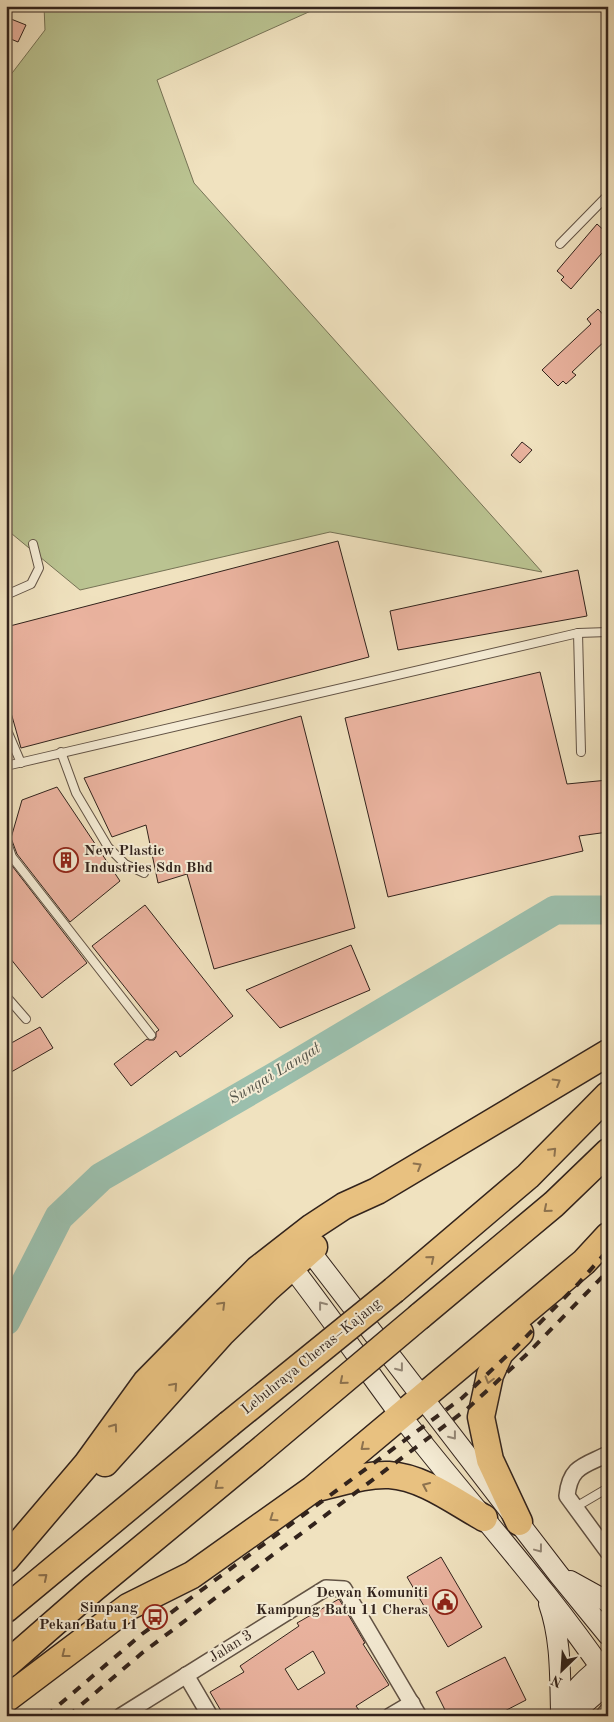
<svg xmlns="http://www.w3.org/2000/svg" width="614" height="1722" font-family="'Old Standard TT',serif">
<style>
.green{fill:#bac391;stroke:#767356}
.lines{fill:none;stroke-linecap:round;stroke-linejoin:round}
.river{stroke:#9bbfad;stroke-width:29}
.building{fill:#eab39f;stroke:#32231c;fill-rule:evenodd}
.lane-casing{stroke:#625345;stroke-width:10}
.street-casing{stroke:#625345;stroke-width:18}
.secondary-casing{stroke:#32231c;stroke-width:22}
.highway-casing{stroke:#32231c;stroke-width:29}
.lane{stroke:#f5ecd5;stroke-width:8}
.street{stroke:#f5ecd5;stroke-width:15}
.secondary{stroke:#f5ecd5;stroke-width:20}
.highway{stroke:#e8c180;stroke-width:26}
.rail{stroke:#32231c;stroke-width:4;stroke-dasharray:9 9;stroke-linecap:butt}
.highway-bridge-casing{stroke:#32231c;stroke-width:29;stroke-linecap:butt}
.highway-bridge{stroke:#e8c180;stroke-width:26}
.oneway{stroke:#8d724e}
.oneway2{stroke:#948878}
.labels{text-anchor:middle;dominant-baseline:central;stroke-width:4;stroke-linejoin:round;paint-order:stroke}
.poi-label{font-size:15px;font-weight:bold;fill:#32231c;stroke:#f5ecd5;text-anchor:end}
.street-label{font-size:15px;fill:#32231c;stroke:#f5ecd5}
.water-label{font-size:16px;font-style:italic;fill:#525248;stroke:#f5ecd5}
</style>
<rect width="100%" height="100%" fill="#f0e2bf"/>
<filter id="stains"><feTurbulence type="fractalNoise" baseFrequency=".004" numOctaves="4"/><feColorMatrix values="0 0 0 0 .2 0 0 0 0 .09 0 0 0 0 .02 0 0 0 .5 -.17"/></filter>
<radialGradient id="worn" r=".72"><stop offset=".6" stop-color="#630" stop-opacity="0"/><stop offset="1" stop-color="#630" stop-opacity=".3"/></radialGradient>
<polygon class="green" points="44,6 322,6 157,80 194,183 542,572 330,532 80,590 6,529 6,81 45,30"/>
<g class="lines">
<polyline class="river" points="6,1321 59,1217 101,1177 274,1077 555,910 608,910"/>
</g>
<g class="building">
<polygon points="6,17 26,25 18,42 6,37"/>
<polygon points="597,224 608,234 608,246 571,289 561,280 564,277 557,271"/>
<polygon points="598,309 608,320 608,338 572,372 576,375 566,384 563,381 558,386 542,370 591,324 587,319"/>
<polygon points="522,442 532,450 520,463 511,455"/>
<polygon points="338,541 369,657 21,748 6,695 6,627"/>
<polygon points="578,570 587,616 398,650 390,611"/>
<polygon points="540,672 567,784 608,780 608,832 579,836 583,851 388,897 345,718"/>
<polygon points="301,716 355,928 214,969 187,874 158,883 146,825 112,837 84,778"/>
<polygon points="57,787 120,881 70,922 17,854 11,838 22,800"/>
<polygon points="6,858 87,963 42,998 6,953"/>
<polygon points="145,905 233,1016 180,1057 176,1051 131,1086 114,1064 147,1039 149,1040 154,1040 156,1037 156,1032 159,1030 92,946"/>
<polygon points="351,945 370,990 280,1028 246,990"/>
<polygon points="40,1027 53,1048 6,1075 6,1046"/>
<polygon points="441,1557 482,1627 448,1647 407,1577"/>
<path d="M339 1599 365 1643 363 1644 389 1685 356 1706 363 1716H224L210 1692 244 1672 240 1666 299 1626 297 1623ZM313 1651 325 1673 298 1690 285 1669Z"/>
<polygon points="505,1657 526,1700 495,1716 448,1716 436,1692"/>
</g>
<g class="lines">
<defs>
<g id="lane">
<polyline points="560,244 608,195"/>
<polyline points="6,595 31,584 39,568 33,544"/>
<polyline points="578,633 581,752"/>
<polyline points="6,728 21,763"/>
<polyline points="61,752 76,793 108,847 125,864 144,873"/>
<polyline points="6,766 578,633 608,632"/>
<polyline points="6,840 12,857 151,1035"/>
<polyline points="6,996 26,1019"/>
<polyline points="574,1508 608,1488"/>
</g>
<g id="street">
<path d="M608 1454C584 1466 570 1466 567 1496L608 1552"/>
<polyline points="186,1675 210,1716"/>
<polyline points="121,1716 326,1588 344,1589 419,1716"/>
<polyline points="390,1716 412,1703"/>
<polyline points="603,1716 608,1710"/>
</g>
<g id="secondary">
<polyline points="309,1250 559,1575 608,1635"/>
<path d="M291 1266C329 1315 364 1366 401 1416 469 1504 545 1585 608 1678"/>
<polyline points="570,1581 608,1602"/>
<path d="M549 1604C561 1638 560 1675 561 1711"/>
<path d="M559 1716C568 1695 589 1674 608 1662"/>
<polyline points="570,1716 608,1683"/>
</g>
<g id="highway">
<polyline points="394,1290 528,1176 608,1095"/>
<polyline points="420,1316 554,1204 608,1152"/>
<polyline points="105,1463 221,1334 268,1288 314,1247"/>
<path d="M321 1487C343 1482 366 1474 389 1475 423 1477 455 1502 484 1518"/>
<polyline points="519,1522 490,1460 481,1417 490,1375 500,1353 520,1333"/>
<polyline points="6,1559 86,1465 146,1382 209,1318 258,1269 312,1227 344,1206 377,1191 608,1053"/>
<polyline points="6,1609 229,1424"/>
<polyline points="6,1665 93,1589 255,1455"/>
<polyline points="6,1699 128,1607 192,1575 313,1489 584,1262 608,1236"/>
</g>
</defs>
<use href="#lane" class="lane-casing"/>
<use href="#street" class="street-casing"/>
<use href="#secondary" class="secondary-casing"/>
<use href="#highway" class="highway-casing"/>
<use href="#lane" class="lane"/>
<use href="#street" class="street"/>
<use href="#secondary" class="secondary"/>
<use href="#highway" class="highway"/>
<g class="rail">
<polyline points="46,1716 142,1634 462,1398 516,1347 578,1284 608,1250"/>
<polyline points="68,1716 142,1653 467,1409 526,1355 608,1271"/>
</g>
<defs>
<g id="highway-bridge">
<polyline points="229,1424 394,1290"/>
<polyline points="255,1455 420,1316"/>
</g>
</defs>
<use href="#highway-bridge" class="highway-bridge-casing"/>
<use href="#highway-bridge" class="highway-bridge"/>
</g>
<defs><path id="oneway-chevron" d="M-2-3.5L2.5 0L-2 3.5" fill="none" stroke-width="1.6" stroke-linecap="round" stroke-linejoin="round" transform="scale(1.25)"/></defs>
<g class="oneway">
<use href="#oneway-chevron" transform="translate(557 1082) rotate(-31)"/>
<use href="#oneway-chevron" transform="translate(553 1151) rotate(-46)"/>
<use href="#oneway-chevron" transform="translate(418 1166) rotate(-31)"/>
<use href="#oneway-chevron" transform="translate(547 1209) rotate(140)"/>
<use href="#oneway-chevron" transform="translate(431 1259) rotate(-40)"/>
<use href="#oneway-chevron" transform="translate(222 1305) rotate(-45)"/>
<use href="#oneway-chevron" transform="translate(489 1380) rotate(106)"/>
<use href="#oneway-chevron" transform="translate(343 1381) rotate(140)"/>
<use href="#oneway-chevron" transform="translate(174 1386) rotate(-48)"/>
<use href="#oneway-chevron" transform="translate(114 1427) rotate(-54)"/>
<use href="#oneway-chevron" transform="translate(364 1447) rotate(140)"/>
<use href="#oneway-chevron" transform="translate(218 1486) rotate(140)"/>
<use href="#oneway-chevron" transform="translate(426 1486) rotate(-156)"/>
<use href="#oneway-chevron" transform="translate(273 1518) rotate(145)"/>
<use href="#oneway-chevron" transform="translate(44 1577) rotate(-40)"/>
<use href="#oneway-chevron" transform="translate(65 1654) rotate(142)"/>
</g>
<g class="oneway2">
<use href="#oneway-chevron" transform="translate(322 1305) rotate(-128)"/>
<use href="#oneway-chevron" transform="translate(400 1368) rotate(52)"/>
<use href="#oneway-chevron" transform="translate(453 1436) rotate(52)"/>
<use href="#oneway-chevron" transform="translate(539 1549) rotate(53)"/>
</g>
<defs>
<symbol id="building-ring" viewBox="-11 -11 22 22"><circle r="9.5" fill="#f5ecd5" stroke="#8f2418" stroke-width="1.5"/><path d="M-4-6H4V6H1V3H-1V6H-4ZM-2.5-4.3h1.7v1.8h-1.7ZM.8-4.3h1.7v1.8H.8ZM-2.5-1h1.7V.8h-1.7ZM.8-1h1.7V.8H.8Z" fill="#8f2418"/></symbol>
<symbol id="civic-ring" viewBox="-11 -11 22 22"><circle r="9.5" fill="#f5ecd5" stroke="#8f2418" stroke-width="1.5"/><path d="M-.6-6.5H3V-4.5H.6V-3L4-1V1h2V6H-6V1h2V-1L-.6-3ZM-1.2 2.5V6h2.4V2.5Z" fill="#8f2418"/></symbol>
<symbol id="bus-ring" viewBox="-11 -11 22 22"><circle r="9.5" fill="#f5ecd5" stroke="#8f2418" stroke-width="1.5"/><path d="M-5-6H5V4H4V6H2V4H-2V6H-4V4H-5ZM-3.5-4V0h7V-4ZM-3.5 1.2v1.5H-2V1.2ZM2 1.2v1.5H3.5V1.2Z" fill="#8f2418"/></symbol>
</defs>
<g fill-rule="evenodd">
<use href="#building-ring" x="52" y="846" width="28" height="28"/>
<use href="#civic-ring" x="431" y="1588" width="28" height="28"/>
<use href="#bus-ring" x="141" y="1603" width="28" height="28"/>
</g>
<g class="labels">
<g class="poi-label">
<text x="84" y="851" text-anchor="start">New Plastic<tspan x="84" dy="17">Industries Sdn Bhd</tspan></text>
<text x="428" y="1593">Dewan Komuniti<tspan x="428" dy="17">Kampung Batu 11 Cheras</tspan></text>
<text x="138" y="1608">Simpang<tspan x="138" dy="17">Pekan Batu 11</tspan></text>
</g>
<g class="street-label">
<text transform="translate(312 1357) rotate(-39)">Lebuhraya Cheras–Kajang</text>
<text transform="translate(231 1647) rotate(-32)">Jalan 3</text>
</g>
<g class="water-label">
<text transform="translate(275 1074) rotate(-31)">Sungai Langat</text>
</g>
</g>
<rect width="614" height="1722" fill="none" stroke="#f0e2bf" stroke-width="25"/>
<rect x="8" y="8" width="599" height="1707" fill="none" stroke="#32231c" stroke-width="2.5"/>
<rect x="12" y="12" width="589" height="1697" fill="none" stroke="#32231c"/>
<g transform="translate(562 1670) rotate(205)" stroke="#f5ecd5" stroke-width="4" paint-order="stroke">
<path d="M0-4L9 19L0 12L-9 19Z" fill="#32231c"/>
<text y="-8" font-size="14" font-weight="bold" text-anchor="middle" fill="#32231c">N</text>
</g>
<rect width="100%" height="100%" filter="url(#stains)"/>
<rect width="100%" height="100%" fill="url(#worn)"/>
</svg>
